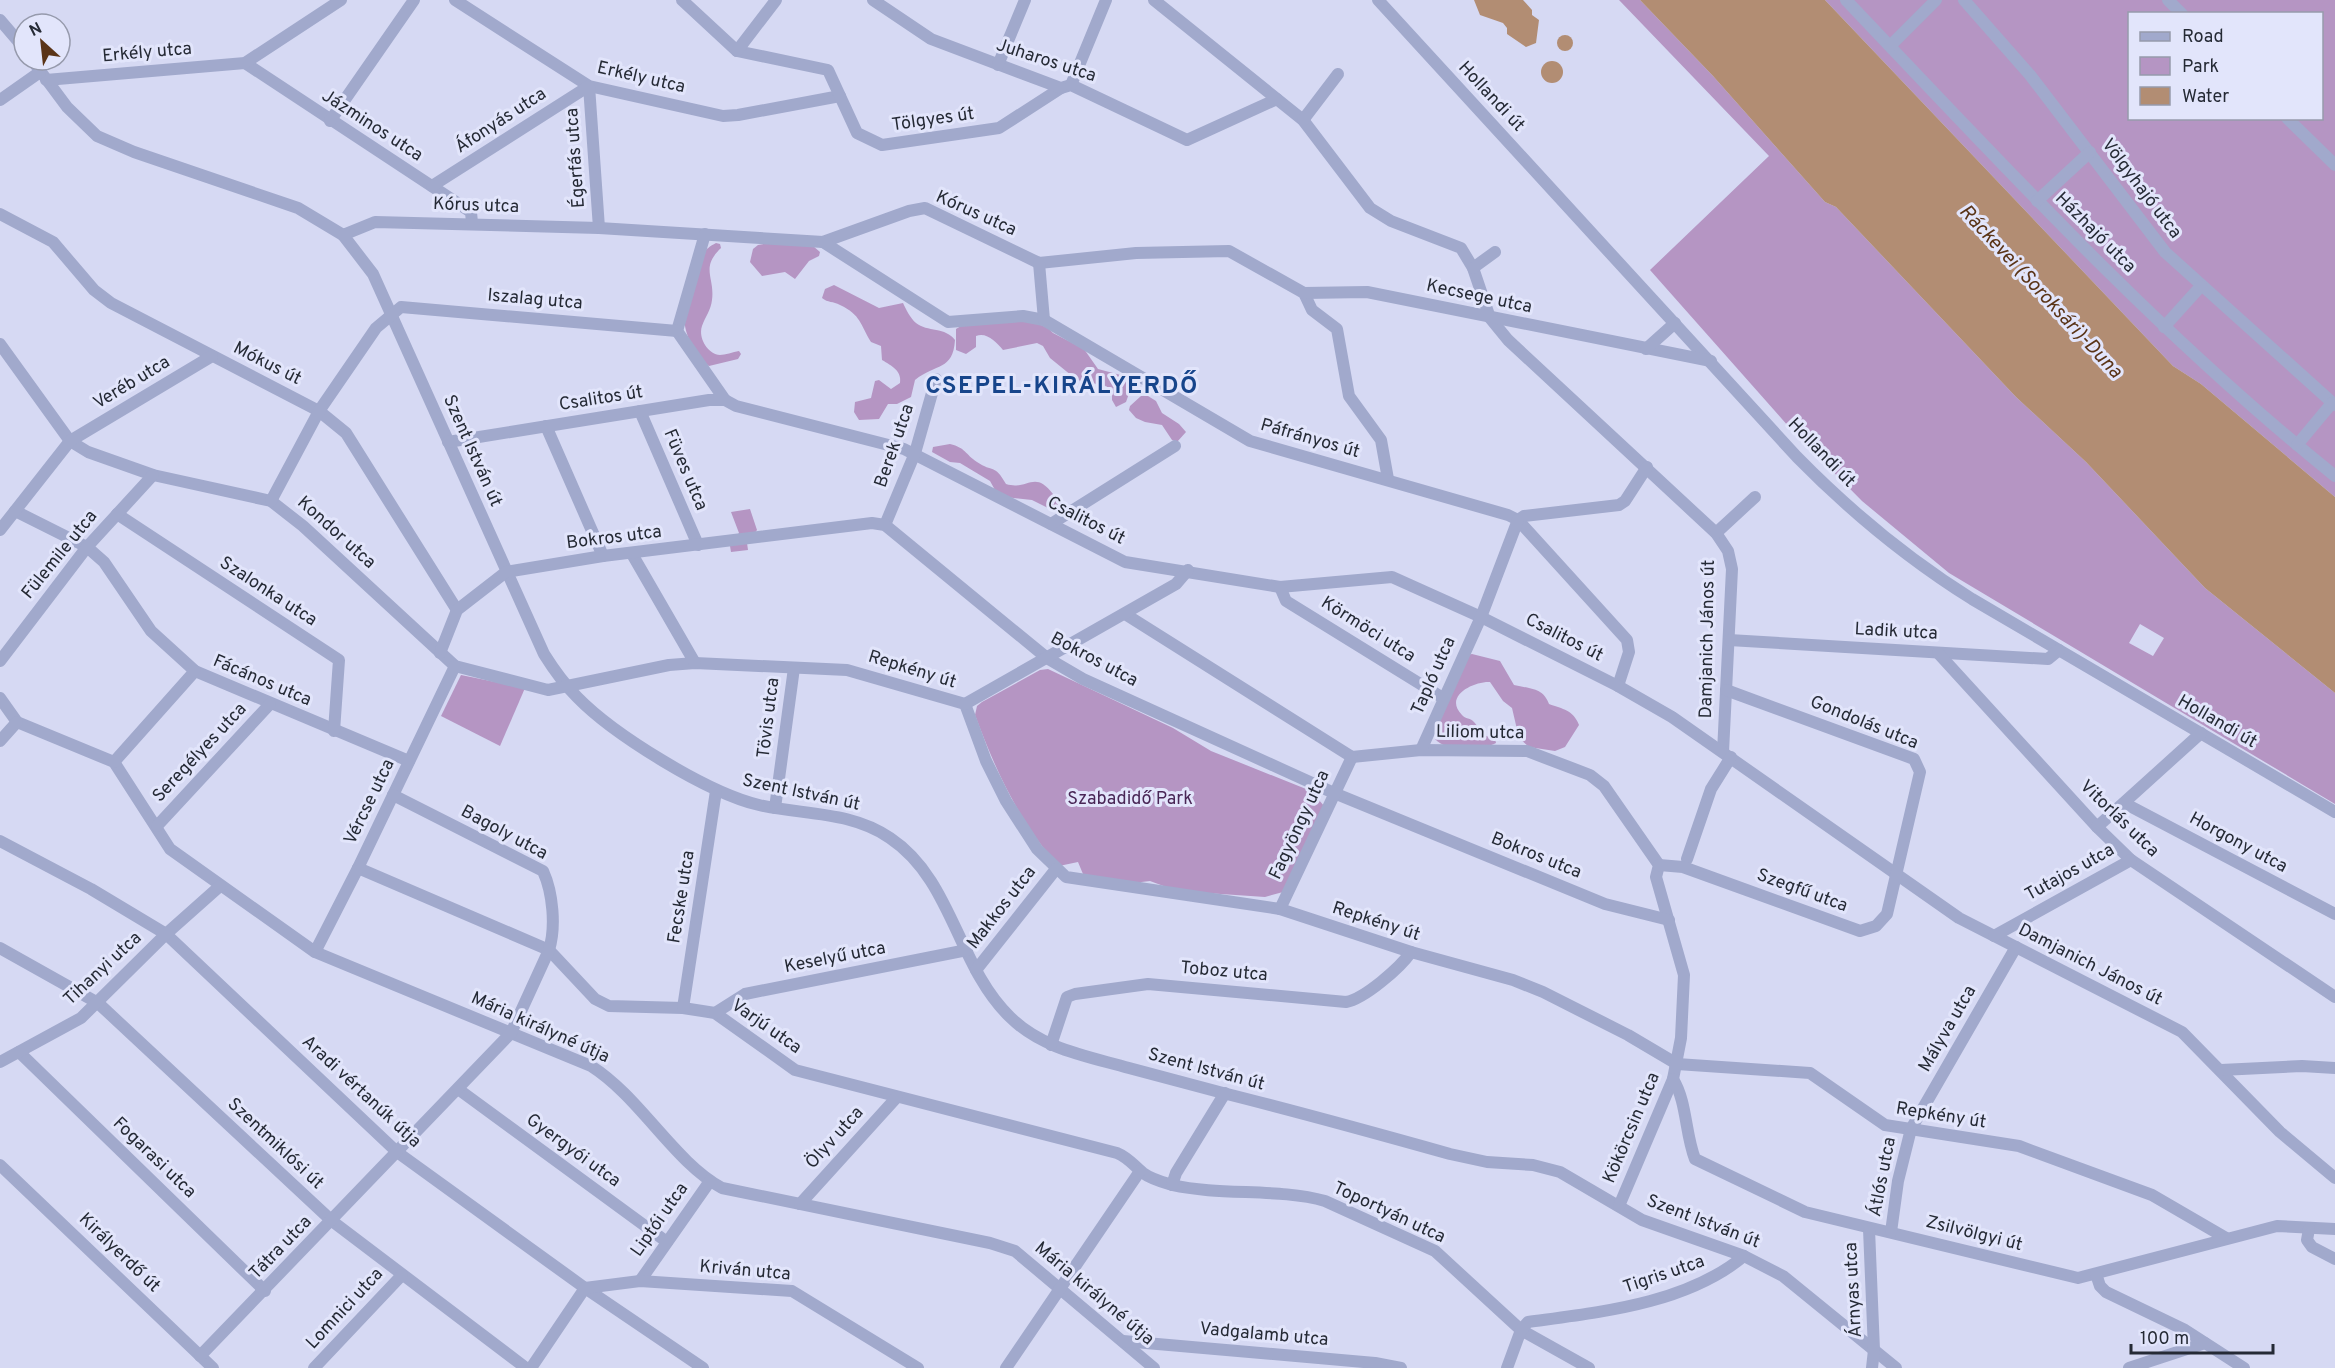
<svg xmlns="http://www.w3.org/2000/svg" width="2335" height="1368" font-family="Overpass,sans-serif">
<style>
.green{fill:#b595c3;fill-rule:evenodd}
.water{fill:#b28d73}
.lines{fill:none;stroke-linecap:round;stroke-linejoin:round}
.minor{stroke:#a1a9cc;stroke-width:12}
.labels{text-anchor:middle;dominant-baseline:central;stroke-width:6;stroke-linejoin:round;paint-order:stroke}
.street-label{font-size:18px;fill:#252a35;stroke:#e2e5fb}
.park-label{font-size:18px;fill:#492656;stroke:#e2e5fb}
.water-label{font-size:20px;font-style:italic;fill:#5a3417;stroke:#e2e5fb}
.district-label{font-size:24px;font-weight:bold;letter-spacing:1.5px;fill:#17458b;stroke:#e2e5fb}
</style>
<rect width="100%" height="100%" fill="#d6d9f3"/>
<g class="green">
<path d="M1619 0H1640L1713 76 1825 202 1836 207 2016 397 2086 462 2205 588 2335 693V804L1949 573 1862 501 1789 427 1650 270 1769 156ZM2140 624 2164 638 2153 656 2129 643Z"/>
<path d="M1825 0H2335V497L2201 384 2173 366ZM2130 14H2322V118H2130Z"/>
<path d="M716 243 720 244 721 248C700 268 715 277 712 300 711 310 705 317 702 326 698 337 707 354 720 355 725 355 733 352 739 351L741 354 738 359 709 366C695 356 685 336 684 318 683 307 697 265 702 255 706 249 710 246 716 243Z"/>
<polygon points="769,243 813,246 820,252 819,256 809,261 795,279 785,272 762,276 750,262 753,249 758,245"/>
<path d="M834 285 879 308 903 303C906 309 910 318 916 323 927 332 946 327 955 340 953 371 936 363 915 380L911 397 897 404H888L879 419 859 420 854 412 855 402 871 398 875 381 879 380 891 389 900 383C902 371 892 366 882 360L881 346 871 342C860 324 861 315 840 305 833 301 828 303 822 298L825 289Z"/>
<path d="M1016 320 1034 322 1048 328 1053 333 1084 349 1098 369 1128 377 1132 385 1126 402 1116 407 1112 400V391L1106 386 1077 380 1050 358 1043 346 1037 343 1003 350C996 342 987 332 976 336V347L966 354 956 350V329L961 326Z"/>
<polygon points="1141,396 1148,396 1156,401 1162,413 1179,424 1186,432 1177,442 1172,440 1162,425 1145,422 1136,418 1129,410 1130,406"/>
<path d="M950 444C966 448 965 454 977 462 993 473 994 463 1006 484 1028 491 1034 469 1053 494 1058 500 1064 500 1065 509L1056 512 1032 500 1005 497 995 490 990 481 960 463 950 462 932 452 933 447Z"/>
<polygon points="750,509 757,530 747,543 748,550 731,552 730,546 739,533 731,512"/>
<path d="M1472 654 1500 661 1514 685C1529 689 1543 687 1549 704 1563 709 1573 710 1579 725L1565 747 1555 751 1529 747 1519 738 1512 708 1503 701 1490 682C1474 681 1443 696 1462 715 1465 719 1471 718 1474 722 1477 725 1479 730 1481 734L1495 739 1496 743C1483 750 1445 752 1435 739V732L1467 655Z"/>
<path d="M1048 669 1173 728 1211 751 1311 791 1325 807 1283 892 1265 897 1177 891 1150 881 1133 883 1083 874 1078 862 1059 866C1020 824 995 769 975 715L977 706 982 702 1040 670Z"/>
<polygon points="461,675 525,688 500,746 441,716"/>
</g>
<g class="water">
<polygon points="1474,0 1523,0 1532,10 1532,15 1539,20 1536,43 1526,47 1507,34 1507,28 1503,23 1480,15"/>
<polygon points="1640,0 1825,0 2173,366 2201,384 2335,497 2335,693 2205,588 2086,462 2016,397 1836,207 1825,202 1713,76"/>
<circle cx="1565" cy="43" r="8"/>
<circle cx="1552" cy="72" r="11"/>
</g>
<g class="lines">
<g class="minor">
<polyline points="455,0 589,86 723,116 738,115 840,96"/>
<polyline points="682,0 737,51 828,70 857,133 882,145 999,128 1061,88"/>
<polyline points="873,0 931,39 1061,88 1071,85 1187,140 1277,99"/>
<polyline points="1154,0 1303,120 1370,208 1391,221 1461,248 1473,268 1490,318 1508,340 1716,533 1728,551 1732,569 1723,752"/>
<path d="M1378 0 1797 457C1850 511 1908 559 1972 599L2335 812"/>
<path d="M1846 0C2003 165 2157 333 2335 476"/>
<polyline points="1964,0 2030,75 2165,252 2335,405"/>
<polyline points="2168,0 2182,14"/>
<polyline points="0,20 24,48"/>
<polyline points="1890,46 1936,0"/>
<polyline points="737,51 776,0"/>
<path d="M32 60 67 107 97 136 134 152 298 208 343 235 373 274 544 654C554 670 564 684 577 697 614 735 708 793 759 805 803 815 851 811 890 838 953 880 957 966 1010 1017 1042 1049 1087 1056 1129 1068 1160 1076 1192 1085 1223 1093 1299 1112 1375 1133 1450 1154L1487 1162 1533 1165 1560 1172 1642 1220 1744 1256 1783 1276 1896 1368"/>
<polyline points="245,63 471,212 472,223"/>
<polyline points="998,65 1025,0"/>
<polyline points="46,80 245,63 341,0"/>
<polyline points="1071,85 1106,0"/>
<polyline points="0,100 40,72"/>
<polyline points="2287,118 2335,165"/>
<polyline points="1303,120 1338,74"/>
<polyline points="330,121 414,0"/>
<polyline points="432,186 589,86 599,228"/>
<polyline points="2037,201 2090,152"/>
<polyline points="0,214 53,242 94,290 111,303 319,411 346,433 457,610"/>
<polyline points="343,235 375,222 599,228 823,242 909,211 925,208 1039,263 1136,253 1229,251 1304,293 1312,310 1337,329 1349,396 1381,440 1388,479"/>
<polyline points="823,242 948,322 1023,316 1044,320 1250,441 1508,515 1518,520 1627,640 1629,652 1618,686"/>
<polyline points="1039,263 1044,320"/>
<polyline points="1473,268 1495,252"/>
<polyline points="1304,293 1367,292 1711,361"/>
<polyline points="2164,327 2201,286"/>
<polyline points="677,331 705,234"/>
<polyline points="677,331 725,400"/>
<polyline points="0,344 70,441 88,452 153,475 271,501 303,526 455,666 548,690 669,665 695,663 847,670 965,704 986,761 1006,801 1037,849 1066,877 1280,909 1411,952 1513,980 1543,992 1628,1035 1677,1064 1810,1073 1885,1125 2019,1146 2152,1195 2226,1238"/>
<polyline points="1646,349 1675,323"/>
<polyline points="640,411 698,545"/>
<polyline points="546,426 603,556"/>
<polyline points="448,442 709,400 725,400 736,406 904,449 1125,562 1280,587 1392,577 1481,617 1618,686 1672,717 1959,918 2182,1032 2280,1132 2335,1178"/>
<polyline points="2297,445 2332,403"/>
<polyline points="271,501 319,411 376,328 401,307 677,331"/>
<polyline points="15,511 87,547 104,562 151,631 195,671 409,761"/>
<polyline points="117,514 339,660 334,731"/>
<polyline points="1518,520 1524,516 1619,505 1625,501 1647,467"/>
<polyline points="1051,524 1175,446"/>
<polyline points="885,525 915,453 936,379"/>
<polyline points="0,530 70,441 212,356"/>
<polyline points="1716,533 1755,497"/>
<polyline points="632,554 695,663"/>
<polyline points="1280,587 1286,601 1443,698"/>
<polyline points="1125,614 1352,757 1421,750 1527,751 1590,775 1604,786 1659,865 1656,877 1684,975 1681,1038 1673,1079 1619,1206"/>
<polyline points="1729,640 2048,659 2059,650"/>
<polyline points="440,653 457,610 506,572 603,556 872,523 885,525 1047,658 1083,679 1334,793 1605,904 1669,920"/>
<polyline points="1938,653 2097,827 2131,860 2335,997"/>
<polyline points="0,661 87,547 153,475"/>
<path d="M0 698 17 722 114 762 170 849 315 952 591 1066C640 1097 674 1162 722 1188L990 1243 1015 1251 1154 1368"/>
<polyline points="965,704 1176,584 1188,570"/>
<polyline points="0,741 17,722"/>
<polyline points="1421,750 1481,617 1518,520"/>
<polyline points="114,762 195,671"/>
<polyline points="2124,803 2335,914"/>
<polyline points="775,808 794,668"/>
<polyline points="157,826 270,704"/>
<polyline points="2097,827 2201,733"/>
<polyline points="0,841 91,889 166,934 397,1152 585,1288 703,1368"/>
<polyline points="1687,859 1711,789 1731,757"/>
<polyline points="1659,865 1683,867 1860,931 1876,926 1887,914 1920,772 1914,759 1726,690"/>
<path d="M358 868 549 950 595 999 609 1006 683 1008 715 1013 795 1070 1117 1153C1129 1158 1133 1165 1143 1173 1151 1179 1162 1182 1172 1185 1221 1196 1280 1188 1325 1201L1435 1251 1521 1330 1589 1368"/>
<polyline points="1280,909 1352,757"/>
<polyline points="1994,936 2131,860"/>
<polyline points="0,948 98,1003 332,1221 526,1368"/>
<polyline points="315,952 358,868 455,666"/>
<polyline points="976,970 1056,869"/>
<polyline points="683,1008 716,791"/>
<polyline points="715,1013 745,994 967,950"/>
<path d="M1051 1045 1067 997 1075 994 1148 984 1346 1002C1364 999 1400 968 1411 952"/>
<polyline points="19,1052 265,1291"/>
<polyline points="0,1062 81,1018 166,934 220,886"/>
<polyline points="2221,1070 2302,1066 2335,1068"/>
<path d="M1673 1079C1687 1102 1685 1133 1695 1159L1805 1212 2078 1278 2277 1226 2335 1229"/>
<polyline points="458,1089 667,1242"/>
<polyline points="0,1165 213,1368"/>
<polyline points="1172,1185 1176,1173 1225,1093"/>
<polyline points="800,1204 897,1097"/>
<polyline points="1869,1229 1874,1350 1872,1368"/>
<polyline points="2309,1229 2307,1240 2312,1247 2335,1259"/>
<polyline points="1891,1232 1898,1181 1911,1129 2016,947"/>
<polyline points="2096,1274 2100,1286 2106,1292 2185,1330 2244,1368"/>
<polyline points="640,1281 710,1181"/>
<polyline points="1123,1341 1375,1363 1401,1368"/>
<path d="M200 1356 511 1033 549 950C556 927 553 893 543 871L393 795"/>
<polyline points="314,1368 402,1275"/>
<polyline points="531,1368 585,1288 640,1281 792,1291 918,1368"/>
<polyline points="1006,1368 1140,1171"/>
<path d="M1507 1368 1521 1330 1528 1322C1601 1312 1686 1304 1744 1256"/>
<polyline points="2129,1368 2205,1343"/>
</g>
</g>
<g class="labels">
<g class="street-label">
<text transform="translate(147 53) rotate(-5)">Erkély utca</text>
<text transform="translate(1046 61) rotate(18)">Juharos utca</text>
<text transform="translate(641 78) rotate(13)">Erkély utca</text>
<text transform="translate(1491 97) rotate(47)">Hollandi út</text>
<text transform="translate(933 120) rotate(-8)">Tölgyes út</text>
<text transform="translate(501 121) rotate(-33)">Áfonyás utca</text>
<text transform="translate(372 126) rotate(33)">Jázminos utca</text>
<text transform="translate(576 158) rotate(-94)">Égerfás utca</text>
<text transform="translate(2141 189) rotate(53)">Völgyhajó utca</text>
<text transform="translate(476 206) rotate(2)">Kórus utca</text>
<text transform="translate(976 214) rotate(24)">Kórus utca</text>
<text transform="translate(2095 233) rotate(45)">Házhajó utca</text>
<text transform="translate(1479 297) rotate(12)">Kecsege utca</text>
<text transform="translate(535 300) rotate(5)">Iszalag utca</text>
<text transform="translate(267 364) rotate(27)">Mókus út</text>
<text transform="translate(132 383) rotate(-31)">Veréb utca</text>
<text transform="translate(601 399) rotate(-9)">Csalitos út</text>
<text transform="translate(1310 439) rotate(16)">Páfrányos út</text>
<text transform="translate(895 446) rotate(-71)">Berek utca</text>
<text transform="translate(472 451) rotate(66)">Szent István út</text>
<text transform="translate(1821 453) rotate(46)">Hollandi út</text>
<text transform="translate(685 470) rotate(67)">Füves utca</text>
<text transform="translate(1086 521) rotate(27)">Csalitos út</text>
<text transform="translate(336 533) rotate(42)">Kondor utca</text>
<text transform="translate(614 538) rotate(-7)">Bokros utca</text>
<text transform="translate(60 555) rotate(-51)">Fülemile utca</text>
<text transform="translate(268 592) rotate(33)">Szalonka utca</text>
<text transform="translate(1368 630) rotate(32)">Körmöci utca</text>
<text transform="translate(1896 632) rotate(3)">Ladik utca</text>
<text transform="translate(1564 638) rotate(27)">Csalitos út</text>
<text transform="translate(1708 639) rotate(-89)">Damjanich János út</text>
<text transform="translate(1094 660) rotate(28)">Bokros utca</text>
<text transform="translate(912 670) rotate(17)">Repkény út</text>
<text transform="translate(1434 676) rotate(-66)">Tapló utca</text>
<text transform="translate(262 681) rotate(23)">Fácános utca</text>
<text transform="translate(769 718) rotate(-83)">Tövis utca</text>
<text transform="translate(2217 722) rotate(30)">Hollandi út</text>
<text transform="translate(1864 723) rotate(22)">Gondolás utca</text>
<text transform="translate(1480 733) rotate(1)">Liliom utca</text>
<text transform="translate(200 753) rotate(-47)">Seregélyes utca</text>
<text transform="translate(801 793) rotate(12)">Szent István út</text>
<text transform="translate(370 802) rotate(-64)">Vércse utca</text>
<text transform="translate(2119 819) rotate(44)">Vitorlás utca</text>
<text transform="translate(1300 825) rotate(-65)">Fagyöngy utca</text>
<text transform="translate(504 833) rotate(28)">Bagoly utca</text>
<text transform="translate(2238 843) rotate(28)">Horgony utca</text>
<text transform="translate(1536 856) rotate(22)">Bokros utca</text>
<text transform="translate(2070 873) rotate(-29)">Tutajos utca</text>
<text transform="translate(1802 891) rotate(20)">Szegfű utca</text>
<text transform="translate(682 897) rotate(-81)">Fecske utca</text>
<text transform="translate(1002 908) rotate(-52)">Makkos utca</text>
<text transform="translate(1376 922) rotate(18)">Repkény út</text>
<text transform="translate(835 958) rotate(-11)">Keselyű utca</text>
<text transform="translate(2090 965) rotate(27)">Damjanich János út</text>
<text transform="translate(103 969) rotate(-43)">Tihanyi utca</text>
<text transform="translate(1224 972) rotate(5)">Toboz utca</text>
<text transform="translate(766 1027) rotate(35)">Varjú utca</text>
<text transform="translate(540 1028) rotate(24)">Mária királyné útja</text>
<text transform="translate(1948 1029) rotate(-60)">Mályva utca</text>
<text transform="translate(1206 1070) rotate(15)">Szent István út</text>
<text transform="translate(361 1092) rotate(43)">Aradi vértanúk útja</text>
<text transform="translate(1941 1116) rotate(9)">Repkény út</text>
<text transform="translate(1632 1128) rotate(-67)">Kökörcsin utca</text>
<text transform="translate(835 1138) rotate(-48)">Ölyv utca</text>
<text transform="translate(275 1144) rotate(43)">Szentmiklósi út</text>
<text transform="translate(573 1151) rotate(36)">Gyergyói utca</text>
<text transform="translate(154 1158) rotate(44)">Fogarasi utca</text>
<text transform="translate(1883 1177) rotate(-79)">Átlós utca</text>
<text transform="translate(1389 1213) rotate(25)">Toportyán utca</text>
<text transform="translate(660 1220) rotate(-55)">Liptói utca</text>
<text transform="translate(1703 1222) rotate(21)">Szent István út</text>
<text transform="translate(1974 1234) rotate(14)">Zsilvölgyi út</text>
<text transform="translate(281 1248) rotate(-46)">Tátra utca</text>
<text transform="translate(119 1253) rotate(44)">Királyerdő út</text>
<text transform="translate(745 1271) rotate(5)">Kriván utca</text>
<text transform="translate(1664 1275) rotate(-19)">Tigris utca</text>
<text transform="translate(1854 1290) rotate(-93)">Árnyas utca</text>
<text transform="translate(1094 1294) rotate(40)">Mária királyné útja</text>
<text transform="translate(345 1309) rotate(-47)">Lomnici utca</text>
<text transform="translate(1264 1335) rotate(5)">Vadgalamb utca</text>
</g>
<g class="park-label">
<text x="1130" y="799">Szabadidő Park</text>
</g>
<g class="water-label">
<text transform="translate(2040 292) rotate(47)">Ráckevei (Soroksári)-Duna</text>
</g>
<g class="district-label">
<text x="1062" y="387">CSEPEL-KIRÁLYERDŐ</text>
</g>
</g>
<rect x="2128" y="12" width="195" height="108" fill="#e2e5fb" stroke="#969aac" stroke-width="1.5"/>
<rect x="2140" y="32" width="30" height="9" fill="#a1a9cc" stroke="#969aac" stroke-width="1.5"/>
<text x="2182" y="42" font-size="18" fill="#252a35">Road</text>
<rect x="2140" y="57" width="30" height="18" fill="#b595c3" stroke="#969aac" stroke-width="1.5"/>
<text x="2182" y="72" font-size="18" fill="#252a35">Park</text>
<rect x="2140" y="87" width="30" height="18" fill="#b28d73" stroke="#969aac" stroke-width="1.5"/>
<text x="2182" y="102" font-size="18" fill="#252a35">Water</text>
<g transform="translate(42 42) rotate(333)"><circle r="28" fill="#e2e5fb" stroke="#969aac" stroke-width="1.5"/>
<path d="M0-4.5L10 22L0 15L-10 22Z" fill="#5a3417"/>
<text y="-9" font-size="16" font-weight="bold" text-anchor="middle" fill="#252a35">N</text>
</g>
<path d="M2131 1344v9h142v-9" fill="none" stroke="#252a35" stroke-width="3"/>
<text x="2140" y="1344" font-size="18" fill="#252a35" stroke="#e2e5fb" stroke-width="4.5" paint-order="stroke">100 m</text>
</svg>
